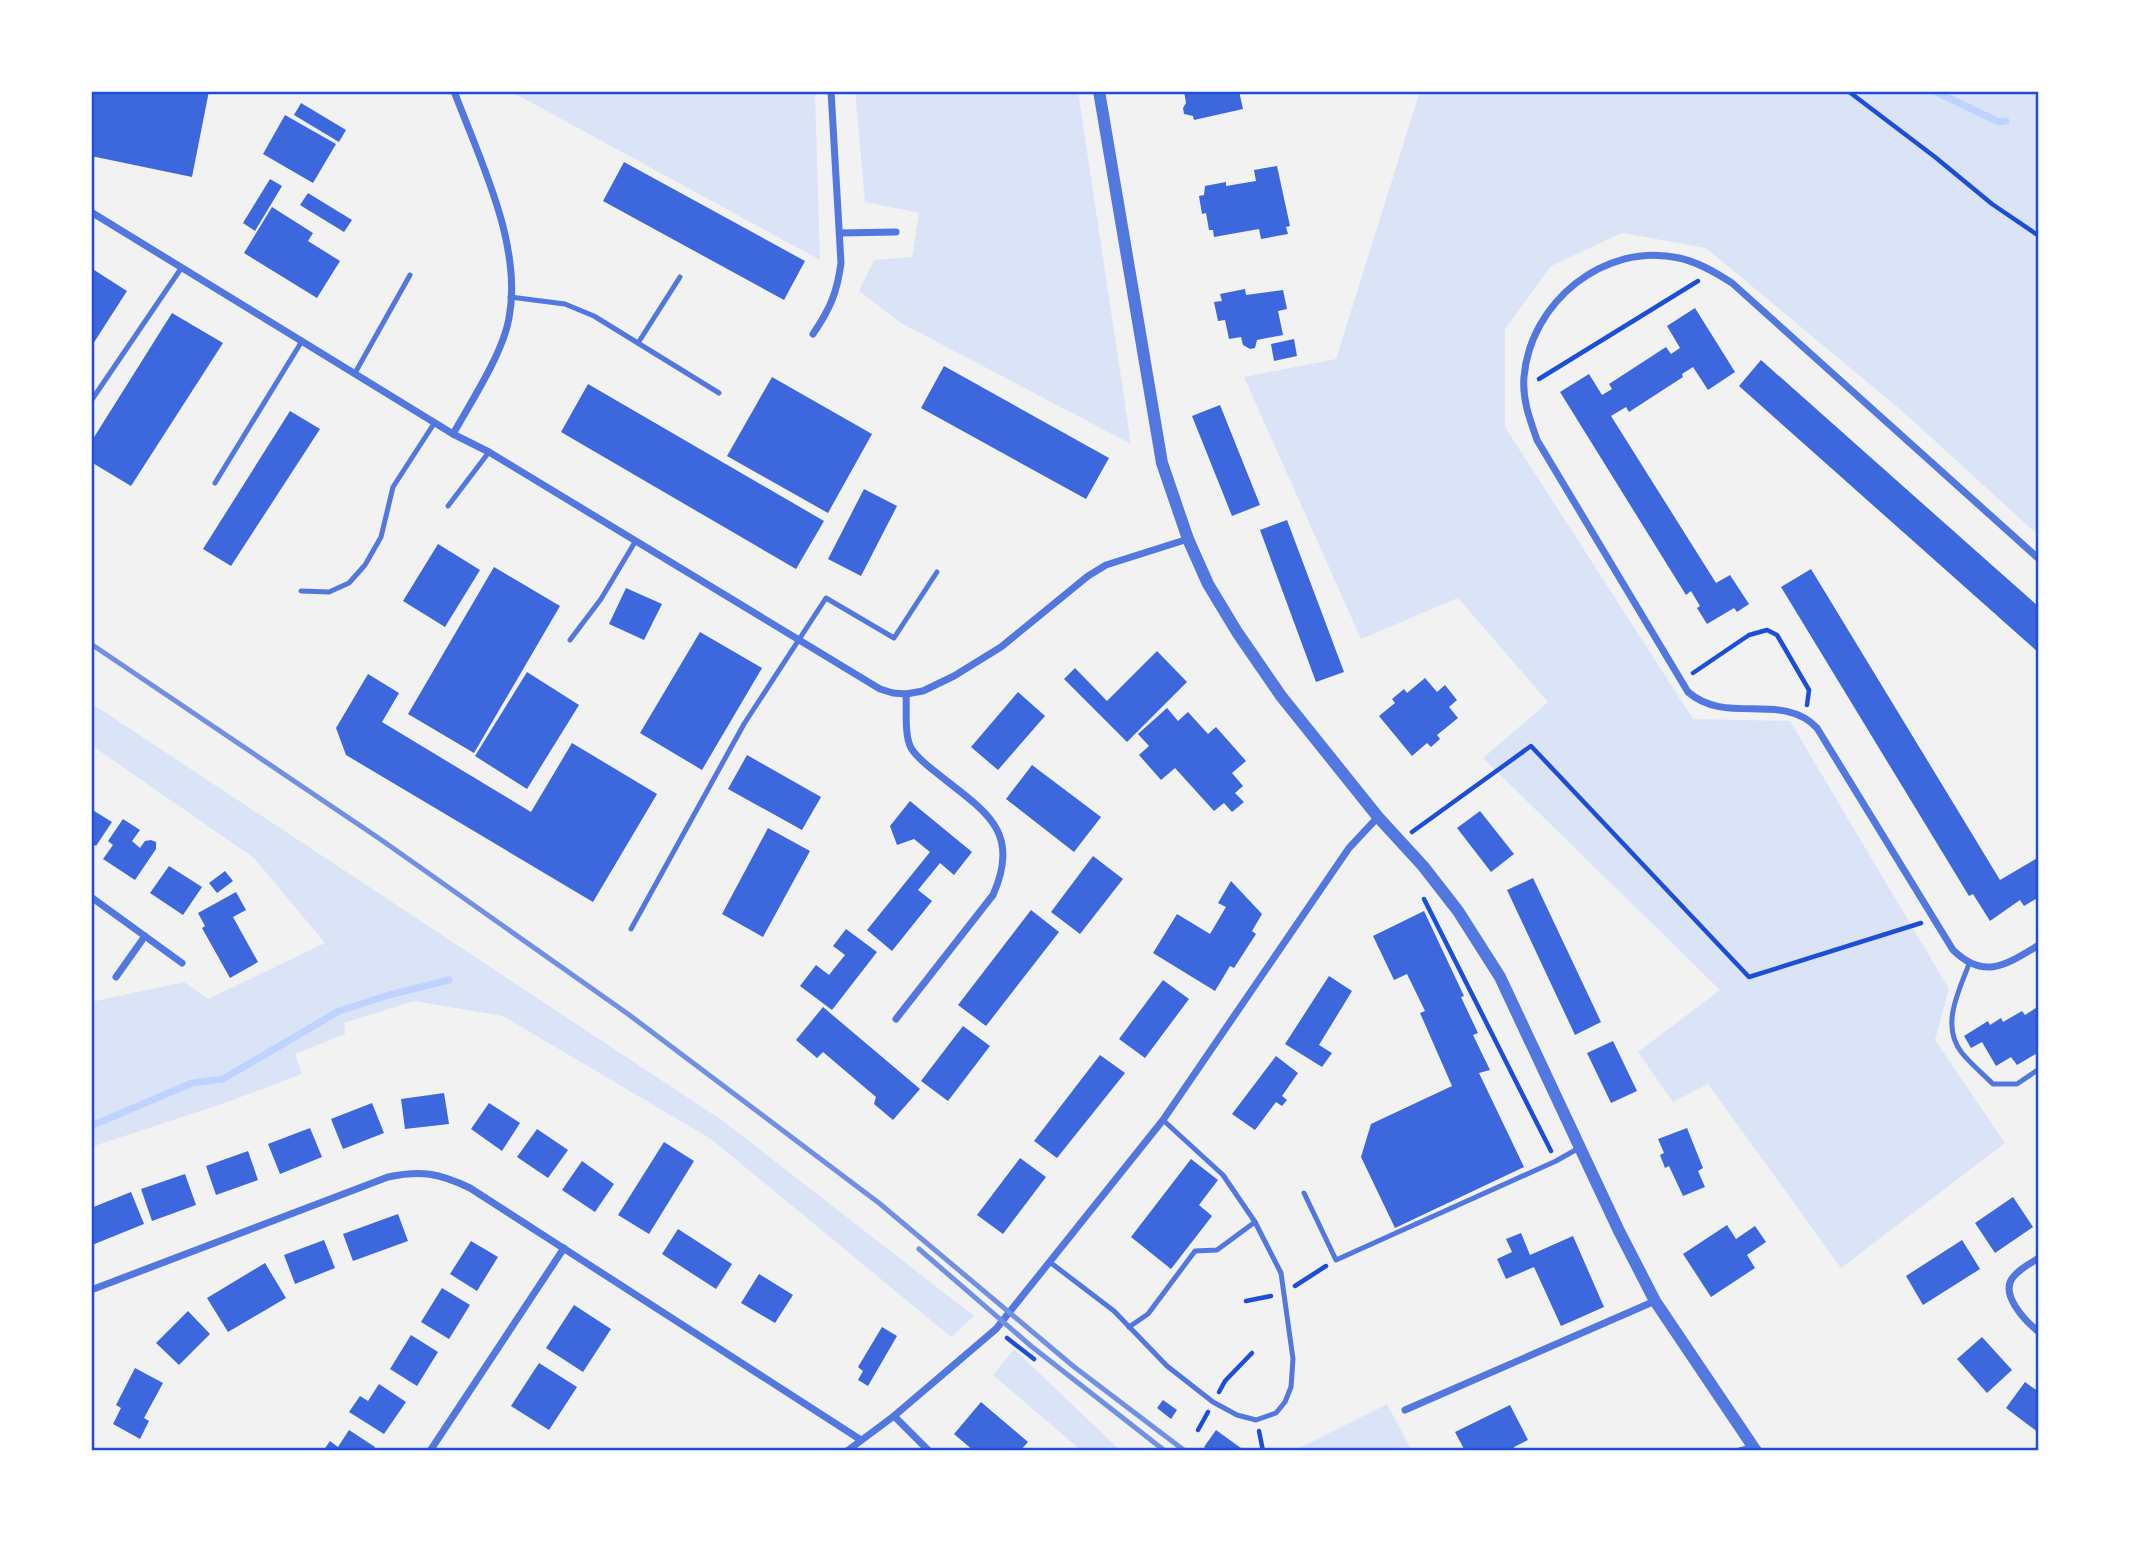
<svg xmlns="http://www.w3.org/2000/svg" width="2130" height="1542" font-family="'Sofia Sans Condensed',sans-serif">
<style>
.green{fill:#dbe4f7}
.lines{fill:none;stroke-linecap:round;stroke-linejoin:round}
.stream{stroke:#bfd3fe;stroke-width:7}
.building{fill:#3d67dc}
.path{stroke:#1d4ed8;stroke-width:4.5}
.service{stroke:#5277de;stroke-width:5}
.minor{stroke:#5277de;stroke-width:7}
.tertiary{stroke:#5277de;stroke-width:12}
.rail{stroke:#7290e2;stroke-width:5}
.neatline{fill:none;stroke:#1d4ed8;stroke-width:2.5}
</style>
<rect width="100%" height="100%" fill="#f2f2f2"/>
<g class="green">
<polygon points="510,91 815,91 820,260"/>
<polygon points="855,91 1078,91 1131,444 901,323 859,291 874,260 912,257 919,213 865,202"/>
<polygon points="1420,91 2039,91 2039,536 1902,411 1706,248 1622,233 1551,266 1505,329 1505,427 1693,719 1790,721 1949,989 1935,1040 2005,1143 1841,1268 1708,1084 1673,1102 1638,1052 1720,990 1483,758 1548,702 1458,598 1361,639 1244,377 1336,359"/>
<polygon points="91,703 723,1121 974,1316 951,1337 711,1139 503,1016 414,1001 344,1023 345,1034 295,1054 302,1074 222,1104 91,1147 91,1002 184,982 208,999 325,943 254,858 91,745"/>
<polygon points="1014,1349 1121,1451 1082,1451 993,1375"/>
<polygon points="1387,1404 1412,1451 1293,1451"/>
</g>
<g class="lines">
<g class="stream">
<polyline points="1934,91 1999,122 2006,121"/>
<polyline points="91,1126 192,1083 223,1079 339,1011 389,995 449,980"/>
</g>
</g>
<g class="building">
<polygon points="93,91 209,91 192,177 91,156"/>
<polygon points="1184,91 1239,91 1243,109 1194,120 1193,116 1184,114 1183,108 1186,103"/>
<polygon points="301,103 346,130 339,142 294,115"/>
<polygon points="285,115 336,144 313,183 263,154"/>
<polygon points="624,162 805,261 784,300 603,201"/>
<polygon points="1277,166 1290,226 1286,227 1288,234 1261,239 1259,229 1214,237 1213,230 1209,230 1206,213 1202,214 1199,196 1204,195 1205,186 1226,182 1226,186 1256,181 1254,170"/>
<polygon points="270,179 282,186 255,231 243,223"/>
<polygon points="308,193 352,220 344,232 300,205"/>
<polygon points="272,207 313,233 308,241 340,261 317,298 244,253"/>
<polygon points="91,268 127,291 91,347"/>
<polygon points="1245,289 1246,295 1283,290 1287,309 1278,311 1283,335 1257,340 1255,348 1250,349 1243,345 1241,337 1229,339 1225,320 1218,321 1214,302 1222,301 1220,294"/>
<polygon points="1695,308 1735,372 1708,390 1693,367 1682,374 1683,377 1629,412 1626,407 1611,416 1716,583 1730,575 1749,604 1737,612 1734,608 1707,624 1697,608 1700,606 1691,591 1686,595 1560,392 1589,374 1602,395 1612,389 1609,384 1666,347 1671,354 1680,348 1667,326"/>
<polygon points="172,313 223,343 131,486 91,462 91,442"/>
<polygon points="1294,339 1297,356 1274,361 1271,344"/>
<polygon points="1761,360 2039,607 2039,653 1739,386"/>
<polygon points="944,366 1109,458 1086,499 921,408"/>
<polygon points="772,377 872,434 828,513 727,456"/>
<polygon points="588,384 824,521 796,569 561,432"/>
<polygon points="1220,405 1260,505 1232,516 1192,416"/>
<polygon points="290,411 320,429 231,566 203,549"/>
<polygon points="864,489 897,506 861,576 828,559"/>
<polygon points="1287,520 1344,672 1316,682 1260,530"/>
<polygon points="438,544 480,570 445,627 403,601"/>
<polygon points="494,567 560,606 474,753 408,714"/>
<polygon points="1811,569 2000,880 2039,857 2039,897 2024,906 2020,900 1990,921 1973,894 1969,896 1781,587"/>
<polygon points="626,588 662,604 644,640 609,624"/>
<polygon points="700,632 762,668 702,770 640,733"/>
<polygon points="1157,651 1187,682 1127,742 1064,679 1075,668 1107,701"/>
<polygon points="527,672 579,705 527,789 475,756"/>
<polygon points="368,674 399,693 382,722 531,812 572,743 657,794 593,902 346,755 336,728"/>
<polygon points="1425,678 1437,692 1445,685 1457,700 1449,707 1458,718 1437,735 1440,739 1431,747 1427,743 1412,756 1379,716 1395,703 1392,699 1404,689 1407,693"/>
<polygon points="1018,692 1045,716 998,770 971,747"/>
<polygon points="1167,708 1178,721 1188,712 1208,734 1216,727 1246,761 1232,773 1243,786 1235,793 1244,802 1232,812 1224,803 1214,811 1175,768 1161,780 1139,755 1149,746 1138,734"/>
<polygon points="747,755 821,797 802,830 728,789"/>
<polygon points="1032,765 1101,817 1074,852 1006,799"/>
<polygon points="910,801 972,852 954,875 940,863 918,890 932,901 892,951 867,930 930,852 914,839 897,845 890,826"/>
<polygon points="91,809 112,822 96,846 91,843"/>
<polygon points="1480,811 1514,854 1491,872 1457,828"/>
<polygon points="123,819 140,830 132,841 140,848 145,841 151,840 156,842 156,849 135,880 103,859 113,845 108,841"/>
<polygon points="768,828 810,851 763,937 722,914"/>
<polygon points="1093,856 1123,879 1080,934 1051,912"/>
<polygon points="169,866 202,887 183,915 150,893"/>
<polygon points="225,871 233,881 217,893 209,883"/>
<polygon points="1533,878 1601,1022 1575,1035 1507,890"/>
<polygon points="1231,881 1262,914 1252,931 1256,934 1234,968 1230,966 1215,991 1153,953 1177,914 1210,934 1226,907 1218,903"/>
<polygon points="236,892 246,910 233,917 258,962 230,978 202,928 205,926 198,913"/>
<polygon points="1031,910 1059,932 986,1026 958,1005"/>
<polygon points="1424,911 1464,996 1461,997 1478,1033 1473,1035 1490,1070 1479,1073 1524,1167 1395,1228 1361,1157 1371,1124 1452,1086 1420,1013 1425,1011 1407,974 1394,980 1373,936"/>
<polygon points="846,929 877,952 832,1010 800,986 816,965 829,975 845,955 833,946"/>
<polygon points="1329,976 1352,991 1319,1045 1332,1053 1322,1067 1285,1044"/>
<polygon points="1163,980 1189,999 1145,1058 1119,1039"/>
<polygon points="2039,1006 2039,1052 2017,1065 2011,1057 1996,1066 1982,1042 1971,1048 1964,1036 1988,1021 1990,1025 2001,1018 2003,1022 2022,1011 2025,1015"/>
<polygon points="823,1007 920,1089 893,1120 874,1104 876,1097 823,1052 817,1058 796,1040"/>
<polygon points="963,1026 990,1046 948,1101 921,1081"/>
<polygon points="1613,1041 1637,1091 1611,1103 1587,1053"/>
<polygon points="1100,1055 1125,1073 1057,1158 1034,1141"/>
<polygon points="1276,1056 1298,1073 1282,1096 1287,1100 1282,1106 1276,1102 1255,1130 1232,1114"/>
<polygon points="444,1093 449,1124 405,1129 401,1099"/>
<polygon points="372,1103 384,1133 343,1149 331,1119"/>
<polygon points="489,1103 520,1123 502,1151 471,1129"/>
<polygon points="310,1128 322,1157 280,1174 268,1144"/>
<polygon points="1687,1128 1703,1168 1698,1171 1705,1187 1683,1196 1669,1166 1665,1168 1660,1155 1664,1153 1658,1139"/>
<polygon points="537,1129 568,1150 548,1178 517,1157"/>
<polygon points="664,1142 694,1161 649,1234 618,1215"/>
<polygon points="248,1151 258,1180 216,1195 206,1166"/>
<polygon points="1020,1158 1046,1177 1003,1234 977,1215"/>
<polygon points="1191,1159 1218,1180 1199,1205 1212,1216 1171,1269 1131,1237"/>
<polygon points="582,1161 614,1184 595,1212 562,1190"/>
<polygon points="185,1174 196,1205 152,1221 141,1189"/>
<polygon points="131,1192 144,1224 92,1245 91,1208"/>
<polygon points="2013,1197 2033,1227 1995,1253 1975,1223"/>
<polygon points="398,1214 408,1241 353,1261 343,1234"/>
<polygon points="1727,1225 1736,1239 1755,1226 1766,1242 1747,1255 1755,1268 1711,1297 1683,1254"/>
<polygon points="678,1229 732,1264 716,1289 662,1254"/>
<polygon points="1521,1233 1530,1255 1573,1236 1604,1307 1561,1326 1534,1267 1506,1279 1497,1259 1512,1252 1506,1239"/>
<polygon points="324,1240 335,1268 295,1284 284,1255"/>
<polygon points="1962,1240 1980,1269 1923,1305 1906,1276"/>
<polygon points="471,1241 498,1257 477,1291 450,1274"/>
<polygon points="265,1263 286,1298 228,1332 207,1298"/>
<polygon points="759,1274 793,1295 775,1323 741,1303"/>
<polygon points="442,1288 470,1305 449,1339 421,1322"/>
<polygon points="574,1305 611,1329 583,1372 546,1348"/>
<polygon points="188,1311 210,1334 179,1365 156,1343"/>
<polygon points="882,1327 897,1336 868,1386 858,1380 863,1371 858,1367"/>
<polygon points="411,1335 438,1352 417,1386 390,1369"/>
<polygon points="1982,1337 2012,1370 1987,1393 1957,1359"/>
<polygon points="539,1363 577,1387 549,1430 511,1406"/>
<polygon points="135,1368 163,1383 144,1418 149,1421 140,1439 113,1424 121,1408 116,1405"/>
<polygon points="2025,1382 2039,1392 2039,1433 2006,1408"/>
<polygon points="379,1384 406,1402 384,1434 349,1412 360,1396 368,1401"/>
<polygon points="1163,1400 1177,1410 1171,1419 1157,1408"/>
<polygon points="981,1402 1028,1442 1020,1451 974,1451 954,1434"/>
<polygon points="1510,1405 1528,1440 1514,1447 1515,1451 1465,1451 1455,1432"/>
<polygon points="349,1430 375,1447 373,1451 323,1451 330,1441 338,1447"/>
<polygon points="1216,1430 1245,1451 1210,1451 1204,1447"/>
</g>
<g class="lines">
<g class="path">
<polyline points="1848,91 1935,157 1992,204 2039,236"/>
<polyline points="1539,379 1698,281"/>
<polyline points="1693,673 1749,635 1767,630 1777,635 1809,690 1807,705"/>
<polyline points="1412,832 1531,746 1749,977 1921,923"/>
<polyline points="1424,899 1551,1151"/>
<polyline points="1295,1286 1326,1266"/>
<polyline points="1246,1301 1271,1296"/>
<polyline points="1007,1338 1034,1359"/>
<polyline points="1219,1392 1225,1381 1252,1353"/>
<polyline points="1198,1430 1208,1412"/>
<polyline points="1259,1431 1263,1451"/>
</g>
<g class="service">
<polyline points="510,297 565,304 594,316 719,393"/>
<polyline points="638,343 680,277"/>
<polyline points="355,373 410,275"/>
<polyline points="91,401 182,267"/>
<polyline points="215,483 302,341"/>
<polyline points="448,506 489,452"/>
<polyline points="301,591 329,592 349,583 365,565 381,537 393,487 435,422"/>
<polyline points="570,640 601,599 635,542"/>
<polyline points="631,929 744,724 826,598 894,638 937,572"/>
<path d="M1969 964C1959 991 1940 1026 1962 1053 1971 1064 1983 1074 1993 1084H2017L2039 1069"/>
<polyline points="1304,1193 1336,1260 1556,1161 1579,1148"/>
<polyline points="1051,1263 1114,1311 1167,1366 1213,1402 1237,1415 1256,1420 1276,1413 1285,1402 1291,1387 1293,1359 1281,1273 1255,1222 1223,1175 1163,1120"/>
<polyline points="1129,1327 1148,1314 1195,1251 1217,1250 1255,1222"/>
</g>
<g class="minor">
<polyline points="91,212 453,434 489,452 880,689 893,693 906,694 923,691 954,676 1001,647 1088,576 1106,565 1188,539"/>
<polyline points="840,233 896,232"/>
<path d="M813 334C830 309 837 293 841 263L831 91"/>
<path d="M453 434C471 402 503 353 509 318 523 245 479 158 454 91"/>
<path d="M2039 559 1732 283C1715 272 1698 262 1679 258 1604 241 1530 303 1524 377 1522 399 1530 420 1537 440L1688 692C1727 726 1782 691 1817 728L1953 950C1985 981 2007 964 2039 945"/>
<polyline points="91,897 182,963"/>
<polyline points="116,977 145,936"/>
<path d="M896 1019 993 895C1022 830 984 811 938 774 929 767 917 758 911 748 904 734 907 710 906 694"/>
<path d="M2039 1258C2031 1263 2021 1268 2015 1275 1997 1292 2025 1321 2039 1332"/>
<path d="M91 1290 388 1177C421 1170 439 1173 470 1188L861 1440"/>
<polyline points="1405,1410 1655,1301"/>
<polyline points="894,1416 929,1451"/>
<polyline points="430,1451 564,1248"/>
<polyline points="847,1451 894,1416 996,1329 1163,1120 1349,848 1378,817"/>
<polyline points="1739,1451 1753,1447"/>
</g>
<polyline class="tertiary" points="1099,91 1162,463 1188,539 1208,584 1237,632 1281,696 1378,817 1423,866 1458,911 1500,977 1619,1231 1655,1301 1756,1451"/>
<g class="rail">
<polyline points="91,644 380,839 628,1014 879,1203 1073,1366 1185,1451"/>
<polyline points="919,1249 1031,1346 1165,1451"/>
</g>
</g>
<rect width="2130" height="1542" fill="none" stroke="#ffffff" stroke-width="186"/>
<rect x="93" y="93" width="1944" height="1356" class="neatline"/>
</svg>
